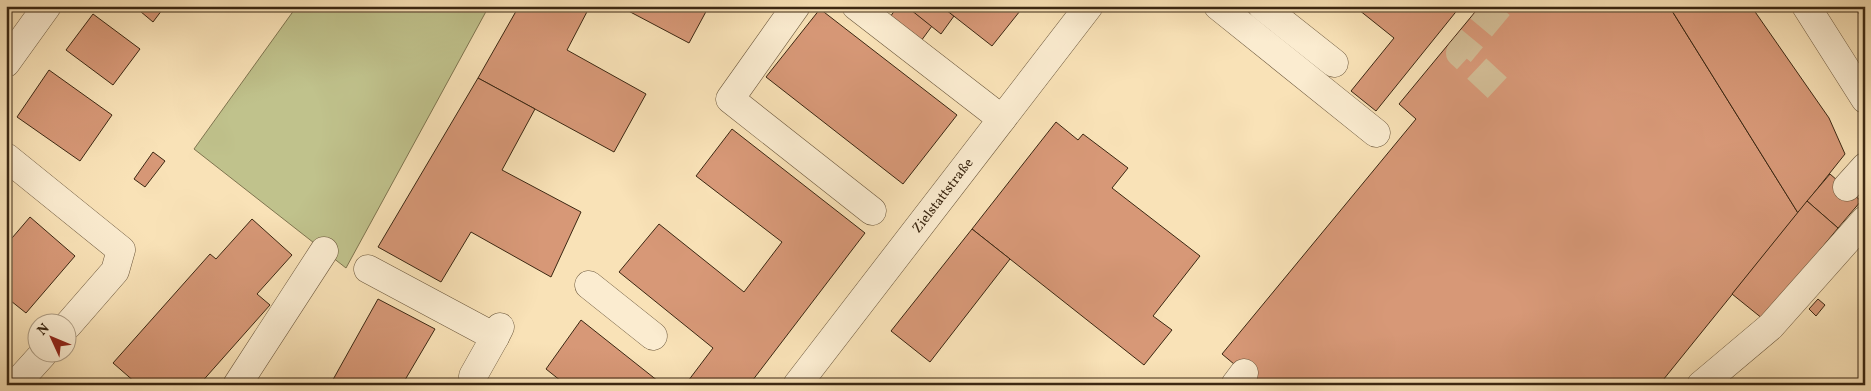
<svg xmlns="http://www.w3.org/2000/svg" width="1871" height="391" font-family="Vollkorn,serif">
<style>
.green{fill:#c0c28c;stroke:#7e744f}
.building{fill:#d79877;stroke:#3b2712}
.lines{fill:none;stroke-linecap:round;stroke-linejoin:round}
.minor-tunnel{stroke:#d3bd96;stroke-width:28;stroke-dasharray:28 14;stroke-linecap:butt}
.minor-casing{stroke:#6a563b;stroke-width:29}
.minor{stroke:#fbecd0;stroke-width:28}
.labels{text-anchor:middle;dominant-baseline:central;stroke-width:4;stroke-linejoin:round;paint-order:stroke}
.street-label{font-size:14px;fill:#3b2712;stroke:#fbecd0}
</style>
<rect width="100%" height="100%" fill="#f9e2b7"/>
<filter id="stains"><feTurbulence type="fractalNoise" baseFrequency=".004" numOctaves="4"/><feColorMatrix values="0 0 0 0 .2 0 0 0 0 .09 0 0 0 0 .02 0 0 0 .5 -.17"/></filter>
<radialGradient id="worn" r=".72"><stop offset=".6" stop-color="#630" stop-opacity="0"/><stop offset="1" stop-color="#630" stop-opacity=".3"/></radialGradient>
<polygon class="green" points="297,6 489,6 346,268 194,149"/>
<g class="building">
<polygon points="134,6 165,6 153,22"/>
<polygon points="519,6 590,6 567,50 646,94 614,152 478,78"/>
<polygon points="619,6 709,6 689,43"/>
<polygon points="898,6 906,6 932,26 921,41 890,17"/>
<polygon points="906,6 941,6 954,16 941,34"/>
<polygon points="941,6 1024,6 992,46"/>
<polygon points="1354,6 1458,6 1459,8 1376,111 1351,91 1394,38"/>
<polygon points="1480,6 1669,6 1798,213 1659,385 1259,385 1222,354 1416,119 1399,104"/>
<polygon points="1669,6 1751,6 1829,118 1845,154 1798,213"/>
<polygon points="1854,6 1865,6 1865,23 1855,7"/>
<polygon points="820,9 957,115 903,184 766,77"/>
<polygon points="93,14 140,49 113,85 66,50"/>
<polygon points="49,70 112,115 80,161 17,117"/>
<polygon points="478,78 535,109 502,170 581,212 551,277 471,232 441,282 378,247"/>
<polygon points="1056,122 1078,140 1083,134 1128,168 1112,188 1200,256 1153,316 1172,330 1144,365 972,229"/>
<polygon points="732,129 865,233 749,385 685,385 713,348 619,272 659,224 744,292 782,242 696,176"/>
<polygon points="153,152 165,161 145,187 134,179"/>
<polygon points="1830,174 1861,201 1838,228 1807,201"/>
<polygon points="1807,201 1838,228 1763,319 1732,294"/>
<polygon points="30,217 75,256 26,313 6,297 6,245"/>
<polygon points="252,219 292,255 257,294 270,305 199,385 135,385 136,383 113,363 210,254 216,259"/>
<polygon points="972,229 1010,259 930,362 891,331"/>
<polygon points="378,299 435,329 402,385 330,385"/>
<polygon points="1818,299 1825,305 1816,316 1809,309"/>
<polygon points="581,320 663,385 566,385 546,369"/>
</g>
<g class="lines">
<polyline class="minor-tunnel" points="1499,6 1460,53 1504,94"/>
<defs>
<g id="minor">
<polyline points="796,6 730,99 872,211"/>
<polyline points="856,6 1002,119"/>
<polyline points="1218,6 1376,133"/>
<polyline points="1262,6 1334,63"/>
<polyline points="1806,6 1865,99"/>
<polyline points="6,63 47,6"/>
<polyline points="6,157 121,250 115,271 68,325"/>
<polyline points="1847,187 1865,167"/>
<polyline points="368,269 495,337 500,327"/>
<polyline points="589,285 653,336"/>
<polyline points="473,376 495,337"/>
<polyline points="15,385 43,354"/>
<polyline points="237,385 324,251"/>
<path id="s1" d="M797 385 1089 6"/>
<polyline points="1235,385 1244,373"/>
<polyline points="1701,385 1771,326 1865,220"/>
</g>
</defs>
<use href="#minor" class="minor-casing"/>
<use href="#minor" class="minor"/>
</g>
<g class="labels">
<g class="street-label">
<text stroke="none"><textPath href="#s1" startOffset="239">Zielstattstraße</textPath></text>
</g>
</g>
<rect width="1871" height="391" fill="none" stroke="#f9e2b7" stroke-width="25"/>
<rect x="8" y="8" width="1856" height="376" fill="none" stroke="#3b2712" stroke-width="2.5"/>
<rect x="12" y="12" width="1846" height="366" fill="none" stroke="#3b2712"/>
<g transform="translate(52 338) rotate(314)"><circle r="24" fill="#fbecd0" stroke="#ae9d84"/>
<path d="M0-4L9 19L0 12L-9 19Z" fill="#8f2418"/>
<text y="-8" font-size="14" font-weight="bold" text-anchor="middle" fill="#3b2712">N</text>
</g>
<rect width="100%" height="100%" filter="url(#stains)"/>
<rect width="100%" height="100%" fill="url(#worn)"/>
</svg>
